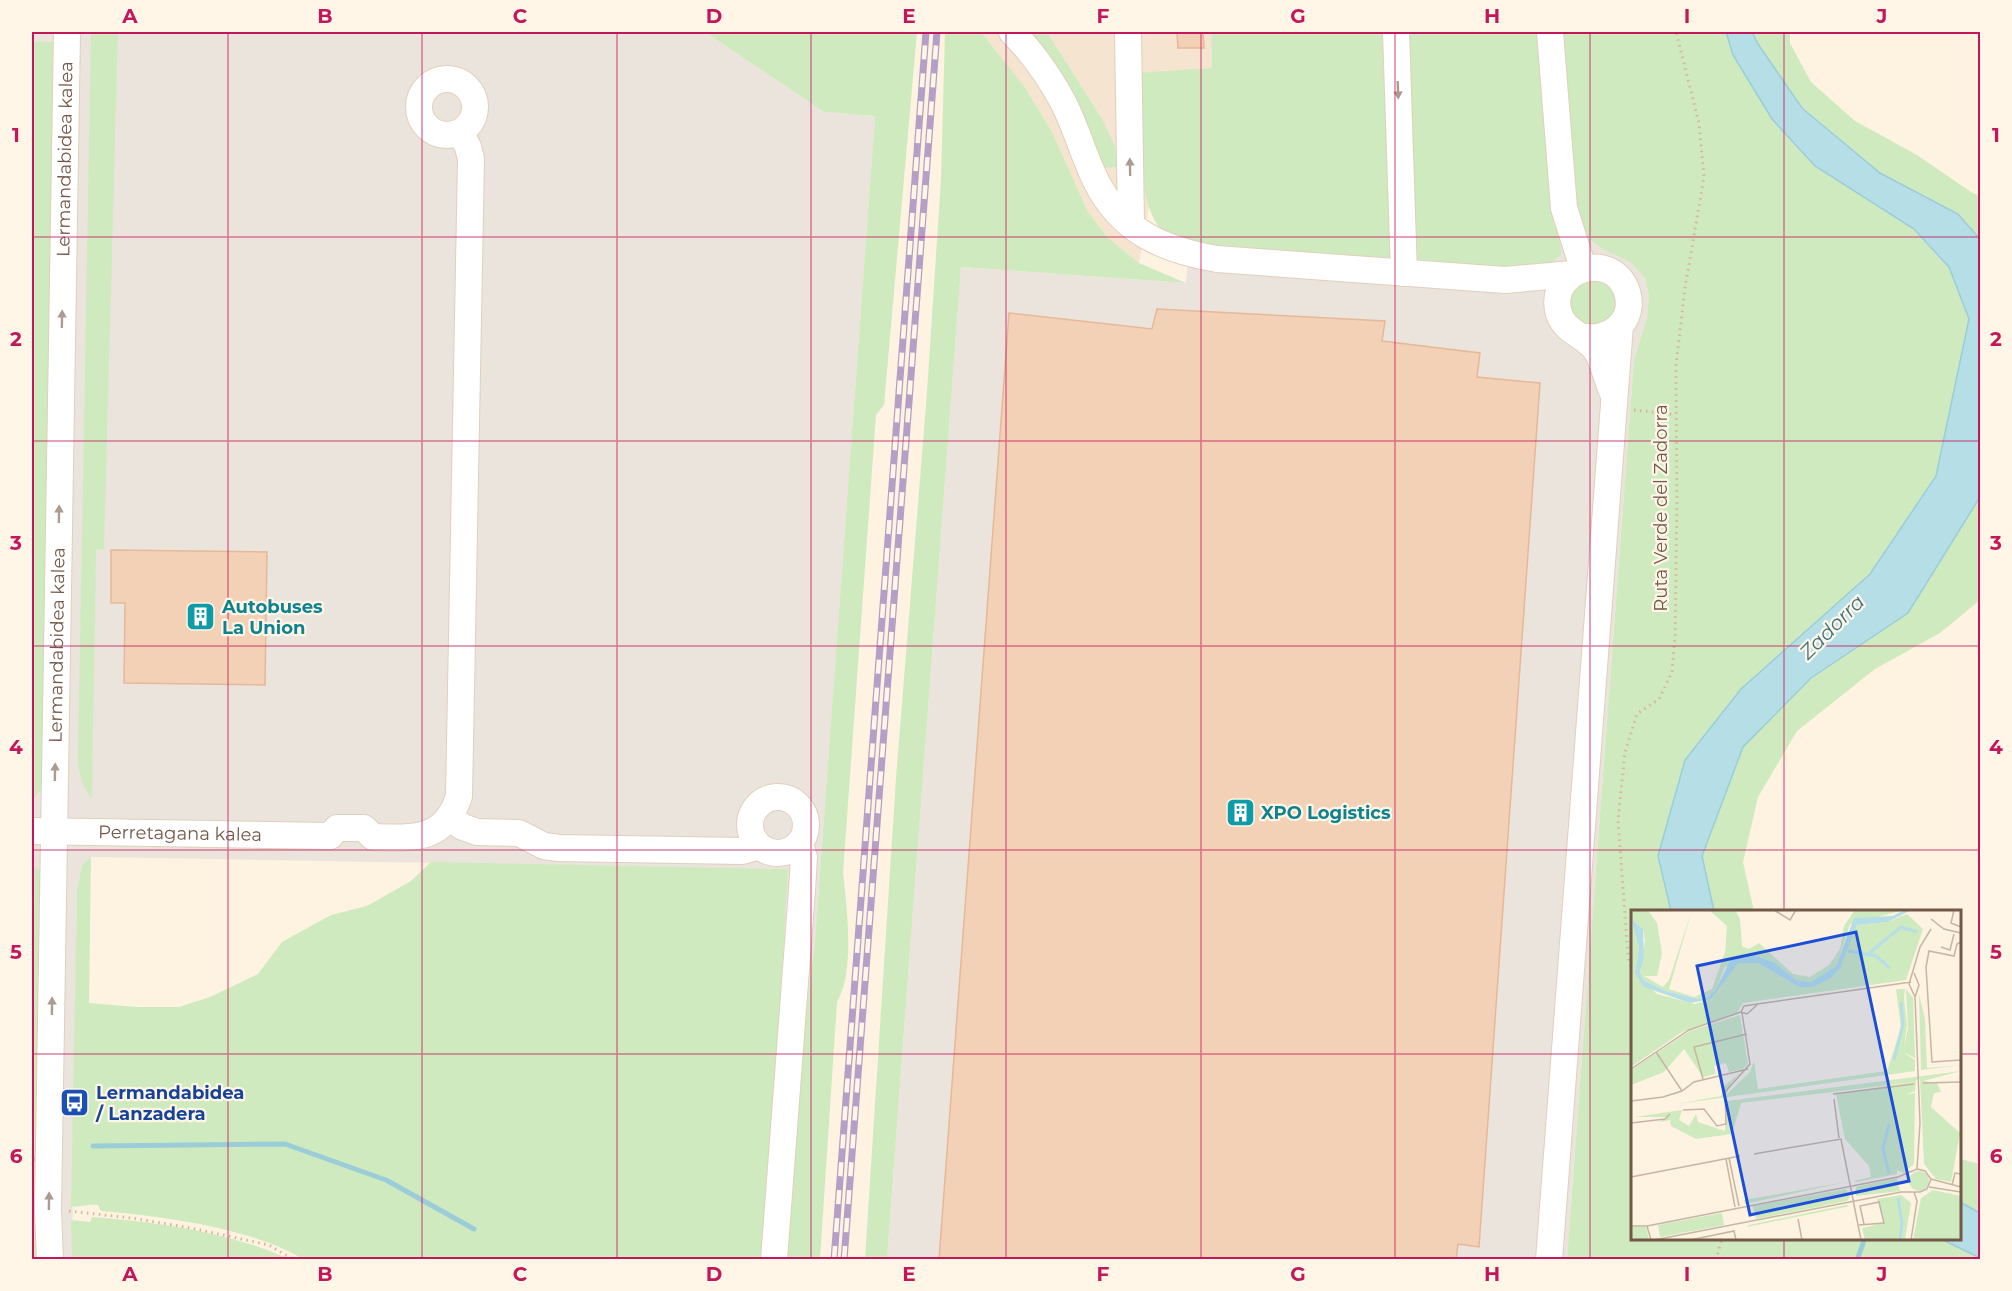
<svg xmlns="http://www.w3.org/2000/svg" width="2012" height="1291" font-family="Montserrat,sans-serif">
<style>
.residential{fill:#f5e4cf}
.industrial{fill:#ebe4dc}
.green{fill:#cfeabf}
.water{fill:#b5dee7;stroke:#9bcdd9;stroke-width:1.5}
.lines{fill:none;stroke-linecap:round;stroke-linejoin:round}
.stream{stroke:#9bcdd9;stroke-width:5}
.building{fill:#f3d1b7;stroke:#e6b897;stroke-width:1.5}
.minor-casing{stroke:#e1cfbc;stroke-width:28}
.path{stroke:#d8b49b;stroke-width:3;stroke-dasharray:1.5 4.5;stroke-linecap:butt}
.minor{stroke:#fff;stroke-width:26}
.rail-casing{stroke:#b59fc6;stroke-width:7}
.rail{stroke:#fff6e7;stroke-width:4.5;stroke-dasharray:14;stroke-linecap:butt}
.oneway{fill:#ac9b91}
.grid{fill:none;stroke:#c2185b;stroke-width:1.5;stroke-opacity:0.55}
.labels{text-anchor:middle;dominant-baseline:central;stroke-width:4.5;stroke-linejoin:round;paint-order:stroke}
.street-label{font-size:18px;fill:#745847;stroke:#fff6e7}
.culture-label{font-size:18px;font-weight:bold;fill:#0d838f;stroke:#fff6e7;text-anchor:start}
.transit-label{font-size:18px;font-weight:bold;fill:#164399;stroke:#fff6e7;text-anchor:start}
.water-label{font-size:20px;font-style:italic;fill:#3d7482;stroke:#fff6e7}
.inset-river{fill:none;stroke:#b5dee7;stroke-width:3}
.inset-road{fill:none;stroke:#c6b5a3;stroke-width:1.5}
.view{fill:#1d4ed8;fill-opacity:0.15;stroke:#1d4ed8;stroke-width:3}
.inset-edge{fill:none;stroke:#745847;stroke-width:3}
.neatline{fill:none;stroke:#c2185b;stroke-width:2}
.grid-label{font-size:20px;text-anchor:middle;font-weight:bold;fill:#c2185b}
</style>
<rect width="100%" height="100%" fill="#fdf3e0"/>
<polygon class="residential" points="981,32 1027,32 1102,119 1047,32 1211,32 1212,69 1138,74 1143,185 1149,206 1139,263 1108,238 1088,212 1052,132 1024,86"/>
<g class="industrial">
<polygon points="32,32 705,32 824,112 875,116 815,941 805,1022 787,1259 762,1259 788,869 91,857 82,865 77,889 72,1259 32,1259"/>
<polygon points="1573,222 1606,251 1630,262 1645,278 1649,296 1647,318 1634,359 1567,1259 887,1260 961,267 1186,283 1190,243 1560,235"/>
</g>
<g class="green">
<path d="M91 32H118L104 549 96 550 92 799C82 785 79 775 78 759Z"/>
<path d="M705 32H917L884 405 876 415 843 873C847 907 855 973 837 1002L820 1259H787L805 1022 815 941 875 116 824 112Z"/>
<polygon points="945,32 981,32 1024,86 1052,132 1088,212 1108,238 1139,263 1186,283 961,267 887,1259 865,1259 896,778 927,392 941,179"/>
<polygon points="1027,32 1047,32 1102,119 1115,146 1117,167 1101,168"/>
<path d="M1211 32H1540L1558 197 1561 255 1535 275 1212 247C1201 244 1176 239 1167 234 1134 214 1139 110 1138 73L1212 68Z"/>
<polygon points="1564,32 1726,32 1733,55 1815,166 1913,229 1949,267 1969,319 1936,476 1870,574 1741,689 1658,856 1671,911 1632,912 1632,1238 1941,1239 1980,1259 1567,1259 1634,359 1647,318 1649,296 1645,278 1630,262 1606,251 1580,233 1570,189"/>
<polygon points="1752,32 1790,32 1790,43 1811,82 1855,121 1917,155 1971,192 1980,196 1980,239 1958,214 1880,173 1802,107 1758,44"/>
<polygon points="32,42 57,42 45,777 42,789 32,800"/>
<circle cx="1593" cy="303" r="23"/>
<polygon points="1980,497 1980,600 1940,633 1875,669 1797,731 1758,797 1743,862 1754,911 1714,911 1702,856 1743,747 1811,678 1908,613"/>
<path d="M91 857 89 1003 137 1007H179L210 997 258 974 282 942 331 915 367 906 411 881 431 862 788 869 776 1074 762 1259H303C252 1228 161 1216 101 1211L98 1205C88 1204 81 1207 71 1207L77 889 82 865Z"/>
<polygon points="32,863 40,872 43,888 38,1204 32,1204"/>
<polygon points="1960,1159 1980,1164 1980,1213 1960,1202"/>
<polygon points="32,1214 38,1214 38,1259 32,1260"/>
<path d="M92 1217C159 1222 228 1232 290 1259H72L71 1220 90 1222Z"/>
</g>
<g class="water">
<polygon points="1726,32 1752,32 1758,44 1802,108 1880,173 1958,214 1980,239 1980,497 1908,613 1811,678 1743,747 1702,856 1714,911 1671,911 1658,856 1685,760 1741,689 1870,574 1936,476 1969,319 1949,267 1914,229 1815,166 1772,119 1733,55"/>
<polygon points="1960,1202 1980,1213 1980,1258 1941,1239 1960,1238"/>
</g>
<g class="lines">
<g class="stream">
<polyline points="93,1146 285,1144 386,1180 474,1229"/>
<polyline points="32,1159 33,1159"/>
<polyline points="1857,1260 1865,1238"/>
</g>
</g>
<g class="building">
<polygon points="1177,32 1203,32 1204,48 1178,48"/>
<polygon points="1157,309 1385,321 1382,341 1480,353 1477,377 1540,383 1479,1247 1458,1244 1456,1260 939,1260 1009,313 1152,329"/>
<polygon points="111,550 267,552 265,685 124,683 125,603 111,603"/>
</g>
<g class="lines">
<defs>
<g id="minor">
<path d="M1012 32C1033 53 1049 76 1063 102 1076 127 1083 154 1095 179 1120 231 1163 250 1217 259L1505 280 1572 274"/>
<polyline points="1128,32 1131,225"/>
<polyline points="1396,32 1404,273"/>
<polyline points="1550,32 1564,208 1583,268"/>
<circle cx="447" cy="107" r="28"/>
<path d="M1580 336C1609 343 1638 321 1626 289 1610 250 1550 269 1558 310 1562 331 1583 334 1595 349 1602 358 1607 380 1612 391"/>
<circle cx="778" cy="825" r="28"/>
<polyline points="449,818 463,827 477,832 519,833 544,846 559,848 742,851 753,848 758,845"/>
<path id="s1" d="M32 831 330 836"/>
<path d="M330 836 337 828H364L373 837C412 838 445 842 459 796L471 159 468 147 461 133"/>
<path id="s2" d="M50 1260 48 1210 67 32"/>
<polyline points="774,1260 802,890 804,857 800,844"/>
<polyline points="1549,1260 1620,325"/>
</g>
</defs>
<use href="#minor" class="minor-casing"/>
<g class="path">
<polyline points="1634,410 1675,415"/>
<polyline points="1632,972 1628,955 1618,821 1625,752 1637,714 1659,699 1672,672 1675,635 1677,503 1676,365 1685,288 1704,177 1699,123 1676,32"/>
<polyline points="69,1211 131,1218 191,1228 269,1245 294,1260"/>
<polyline points="1716,1260 1722,1238"/>
</g>
<use href="#minor" class="minor"/>
<defs>
<g id="rail">
<polyline points="834,1260 926,32"/>
<polyline points="844,1260 937,32"/>
</g>
</defs>
<use href="#rail" class="rail-casing"/>
<use href="#rail" class="rail"/>
</g>
<defs><path id="oneway-solid" d="M-6-.8H1V-3.2L6.5 0L1 3.2V.8H-6Z" transform="scale(1.5)"/></defs>
<g class="oneway">
<use href="#oneway-solid" transform="translate(1398 90) rotate(88)"/>
<use href="#oneway-solid" transform="translate(1130 167) rotate(-91)"/>
<use href="#oneway-solid" transform="translate(62 319) rotate(-89)"/>
<use href="#oneway-solid" transform="translate(59 514) rotate(-89)"/>
<use href="#oneway-solid" transform="translate(55 772) rotate(-89)"/>
<use href="#oneway-solid" transform="translate(52 1006) rotate(-89)"/>
<use href="#oneway-solid" transform="translate(49 1201) rotate(-89)"/>
</g>
<path class="grid" d="M228 32V1260M422 32V1260M617 32V1260M811 32V1260M1006 32V1260M1201 32V1260M1395 32V1260M1590 32V1260M1784 32V912M32 237H1980M32 441H1980M32 646H1980M32 850H1980M32 1054H1632M1960 1054H1980M1784 1238V1260"/>
<defs>
<symbol id="building-square" viewBox="-11 -11 22 22"><rect x="-9" y="-9" width="18" height="18" rx="4" fill="#0f9aa8" stroke="#fff6e7"/><path d="M-4-6H4V6H1V3H-1V6H-4ZM-2.5-4.3h1.7v1.8h-1.7ZM.8-4.3h1.7v1.8H.8ZM-2.5-1h1.7V.8h-1.7ZM.8-1h1.7V.8H.8Z" fill="#fff"/></symbol>
<symbol id="bus-square" viewBox="-11 -11 22 22"><rect x="-9" y="-9" width="18" height="18" rx="4" fill="#1a4fb4" stroke="#fff6e7"/><path d="M-5-6H5V4H4V6H2V4H-2V6H-4V4H-5ZM-3.5-4V0h7V-4ZM-3.5 1.2v1.5H-2V1.2ZM2 1.2v1.5H3.5V1.2Z" fill="#fff"/></symbol>
</defs>
<g fill-rule="evenodd">
<use href="#building-square" x="184" y="600" width="33" height="33"/>
<use href="#building-square" x="1224" y="796" width="33" height="33"/>
<use href="#bus-square" x="58" y="1086" width="33" height="33"/>
</g>
<g class="labels">
<g class="street-label">
<text stroke="none"><textPath href="#s2" startOffset="1101">Lermandabidea kalea</textPath></text>
<text transform="translate(1661 508) rotate(-90)">Ruta Verde del Zadorra</text>
<text stroke="none"><textPath href="#s2" startOffset="615">Lermandabidea kalea</textPath></text>
<text stroke="none"><textPath href="#s1" startOffset="148">Perretagana kalea</textPath></text>
</g>
<g class="culture-label">
<text x="222" y="607">Autobuses<tspan x="222" dy="21">La Union</tspan></text>
<text x="1261" y="813">XPO Logistics</text>
</g>
<g class="transit-label">
<text x="96" y="1093">Lermandabidea<tspan x="96" dy="21">/ Lanzadera</tspan></text>
</g>
<g class="water-label">
<text transform="translate(1832 627) rotate(-45)">Zadorra</text>
</g>
</g>
<g transform="translate(1631 910)">
<rect width="330" height="330" fill="#fdf3e0"/>
<path d="M0 0H17L26 13 31 43 26 66H13L32 77 38 70 61 0 38 79 63 87 81 79 94 42 96 16 78 0H104L109 9 111 36 118 39 128 33 162 64 179 67 198 55 209 39 213 16 224 0H273L219 14 205 56 180 72 165 70 144 53 123 45 94 57 85 79 76 88 67 89 35 81 12 70 9 61 14 31 12 19 0 9ZM276 4 292 19 275 70 112 93 106 103 51 122 0 157V14L7 24 8 37 4 63 26 84 64 94 80 89 106 53H127L168 77 200 68 226 15 257 12ZM265 79H274L273 88 276 115 273 138 277 118 275 79 282 88 284 148 272 142 284 150V161L46 194 90 186 93 176 110 162 100 173 95 185 119 162 123 151 127 179 256 161 270 118ZM288 84 294 109 296 158 330 155 290 160ZM109 105 117 154 112 159 98 162 95 153 83 156 85 164 72 167 53 139 33 162 0 175V160L59 121ZM330 161 292 171 306 173 310 182 303 183 300 197 329 223 320 272 305 269 293 254 289 169 285 170 284 181 274 185 284 183 283 254 272 263 266 260V264L226 272 222 271 240 267 238 256 214 229 205 184 283 172 110 193 101 224 65 229 40 216 39 210 28 212 36 207H4L51 200 48 210 58 216 65 204 67 212 94 221 96 191ZM102 252 113 290 215 272 114 294ZM278 271a10 10 0 1 1 20 0a10 10 0 1 1-20 0ZM266 268 269 281 225 286V277ZM215 279 219 287 216 291 125 309 122 296ZM302 280 330 286V330H282L290 288ZM270 285 280 293 274 330H234L231 318 253 313 246 289ZM215 295 219 296 116 317 118 315ZM91 303 93 315 29 327 27 315ZM1 317H15L18 330H0Z" fill="#cfeabf"/>
<path d="M273 0H280L257 12 226 15 209 58 200 68 181 77H168L127 53H107L80 89 59 93 13 77 4 63 8 37 0 9 12 19 13 47 9 61 12 70 35 81 67 89 76 88 85 79 100 49 112 46 123 45 144 53 165 70 180 72 205 56 223 8 262 6Z" fill="#b5dee7"/>
<path class="inset-river" d="M217 41 245 46 259 58M237 44 270 17 286 22M263 150 272 114 270 92M258 263 252 239 258 214M267 288 271 313 269 330"/>
<path class="inset-road" d="M143 0 159 10 165 0M323 0 320 13 330 17M300 9 313 19 330 23M330 32 326 34 323 46 298 41 295 57 301 152 330 150M310 37 319 40 323 24M283 63 288 75 284 87 289 213 286 259M284 87 278 74 289 37 300 19M126 95 116 104 110 102 113 96 280 72M25 142 51 181M0 159 58 120 110 102M72 169 63 137 116 124M292 173 330 172M202 184 283 174M203 189 208 228M0 191 32 187 51 181 63 172 117 159M52 200 73 199 86 216 95 214 94 182 119 154 111 103M0 213 34 209 39 204M123 244 210 229 230 330M98 248 108 296M95 249 104 297M0 267 109 246M300 269 330 277M321 275 324 263 330 264M298 277 330 282M167 309 171 330M228 315 253 313 248 292 229 296 233 314M0 316H16L20 330M16 316 267 267 286 259 294 261 300 269 296 279 289 282H270L23 330M59 330 103 321 105 330M280 330 286 291 283 282"/>
<path class="view" d="M225 22 278 271 119 305 66 56Z"/>
<rect width="330" height="330" class="inset-edge"/>
</g>
<rect width="2012" height="1291" fill="none" stroke="#fff6e7" stroke-width="66"/>
<rect x="33" y="33" width="1946" height="1225" class="neatline"/>
<g class="grid-label">
<text x="130" y="23">A</text>
<text x="325" y="23">B</text>
<text x="520" y="23">C</text>
<text x="714" y="23">D</text>
<text x="909" y="23">E</text>
<text x="1103" y="23">F</text>
<text x="1298" y="23">G</text>
<text x="1492" y="23">H</text>
<text x="1687" y="23">I</text>
<text x="1882" y="23">J</text>
<text x="16" y="142">1</text>
<text x="1996" y="142">1</text>
<text x="16" y="346">2</text>
<text x="1996" y="346">2</text>
<text x="16" y="550">3</text>
<text x="1996" y="550">3</text>
<text x="16" y="754">4</text>
<text x="1996" y="754">4</text>
<text x="16" y="959">5</text>
<text x="1996" y="959">5</text>
<text x="16" y="1163">6</text>
<text x="1996" y="1163">6</text>
<text x="130" y="1281">A</text>
<text x="325" y="1281">B</text>
<text x="520" y="1281">C</text>
<text x="714" y="1281">D</text>
<text x="909" y="1281">E</text>
<text x="1103" y="1281">F</text>
<text x="1298" y="1281">G</text>
<text x="1492" y="1281">H</text>
<text x="1687" y="1281">I</text>
<text x="1882" y="1281">J</text>
</g>
</svg>
